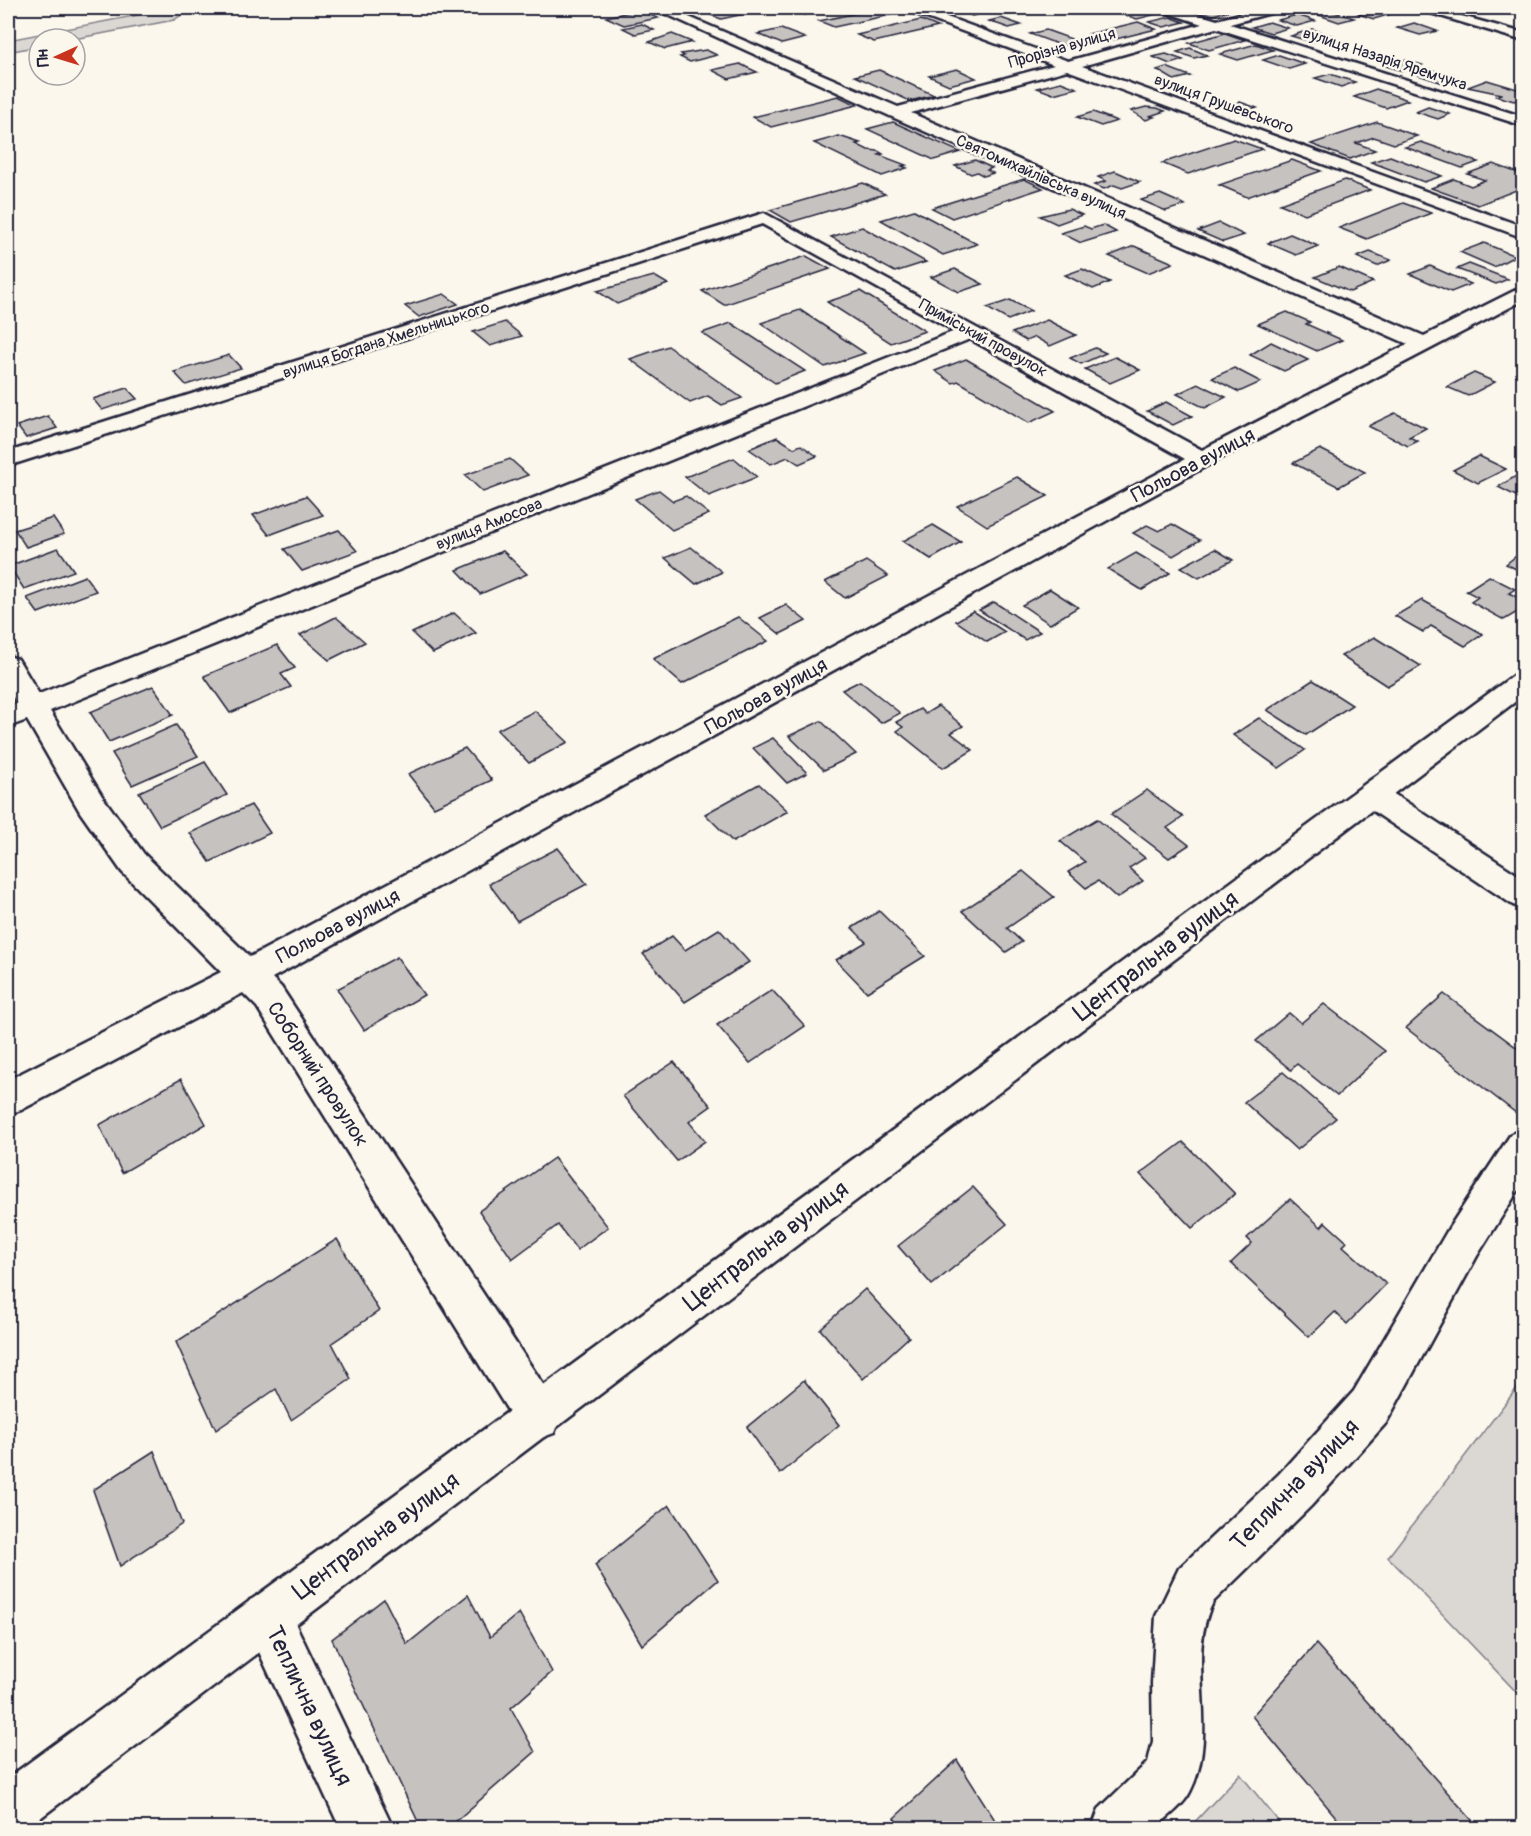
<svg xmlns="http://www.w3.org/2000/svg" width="1531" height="1836" font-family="Pangolin,sans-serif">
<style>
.green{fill:#dbd8d3;stroke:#7e7d87;stroke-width:1.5}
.building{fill:#c6c2c0;stroke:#22223b;stroke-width:1.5}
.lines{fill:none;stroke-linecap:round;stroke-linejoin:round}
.minor-casing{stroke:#22223b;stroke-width:5}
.secondary-casing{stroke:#22223b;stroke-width:5}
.minor{fill:#fbf7ec;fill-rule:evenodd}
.secondary{fill:#fbf7ec;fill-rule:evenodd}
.labels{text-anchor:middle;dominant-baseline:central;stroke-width:5;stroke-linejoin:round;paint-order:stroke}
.far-street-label{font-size:16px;fill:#22223b;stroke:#fbf7ec}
.street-label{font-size:20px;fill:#22223b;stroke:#fbf7ec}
.near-street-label{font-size:24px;fill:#22223b;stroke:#fbf7ec}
</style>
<rect width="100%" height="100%" fill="#fbf7ec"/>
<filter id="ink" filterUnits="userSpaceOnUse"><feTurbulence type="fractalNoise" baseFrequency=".0167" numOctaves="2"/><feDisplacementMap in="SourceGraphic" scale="12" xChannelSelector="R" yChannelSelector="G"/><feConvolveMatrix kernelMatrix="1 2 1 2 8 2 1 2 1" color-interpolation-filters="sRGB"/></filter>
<g filter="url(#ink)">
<g class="green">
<polygon points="175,8 186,12 174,20 74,39 39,39 39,46 8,52 8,40"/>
<polygon points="1523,1380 1523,1699 1388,1557"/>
<polygon points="1240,1774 1284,1828 1189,1828"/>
</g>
<g class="building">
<polygon points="693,8 729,8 744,14 721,19"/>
<polygon points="796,8 838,8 804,15 790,9"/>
<polygon points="881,8 899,13 834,27 819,21"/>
<polygon points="970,8 984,8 994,11 972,16 958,10"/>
<polygon points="1127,8 1138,8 1157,14 1137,19 1113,11"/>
<polygon points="1191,8 1222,8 1232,10 1213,15"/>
<polygon points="1379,8 1395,13 1374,19 1358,14"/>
<polygon points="638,10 658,18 624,25 606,17"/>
<polygon points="1331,11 1354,18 1339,22 1316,14"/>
<polygon points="1297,15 1315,21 1297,26 1278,20"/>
<polygon points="1170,17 1184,22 1164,27 1149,22"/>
<polygon points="1001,18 1021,25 1009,28 989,21"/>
<polygon points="921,20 938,27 874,42 857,35"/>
<polygon points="1138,22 1156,29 1108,41 1089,34"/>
<polygon points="1269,22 1288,28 1271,33 1252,27"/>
<polygon points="1414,23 1437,31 1420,35 1397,28"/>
<polygon points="642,24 654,30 635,34 623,28"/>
<polygon points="781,29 805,38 782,44 758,34"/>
<polygon points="1312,29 1333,36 1312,42 1291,36"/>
<polygon points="1046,30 1080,42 1063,46 1030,34"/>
<polygon points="1225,33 1245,40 1209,50 1189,43"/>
<polygon points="672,34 692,42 665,49 649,42"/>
<polygon points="1256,44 1273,50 1238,60 1220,54"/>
<polygon points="1190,48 1207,55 1194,58 1177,52"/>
<polygon points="706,50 717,55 690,62 680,57 684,56 681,54"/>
<polygon points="1166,54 1183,60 1170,64 1153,57"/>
<polygon points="1279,55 1305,64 1289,69 1263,60"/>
<polygon points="1405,60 1422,65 1403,71 1386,66"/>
<polygon points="740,64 757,72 729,79 712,70"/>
<polygon points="1166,67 1190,76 1174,80 1157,70"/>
<polygon points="957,69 976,78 949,85 929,76"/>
<polygon points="1429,69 1458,78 1443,83 1415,74"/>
<polygon points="879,70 934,95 910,101 855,76"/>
<polygon points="1330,74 1355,82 1341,87 1315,78"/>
<polygon points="1487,80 1524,91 1524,97 1514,101 1496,96 1501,94 1468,87"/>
<polygon points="1061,82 1077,88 1053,94 1037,88"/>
<polygon points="1376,89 1408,100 1386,108 1354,97"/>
<polygon points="838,96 857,105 771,127 753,117"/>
<polygon points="1240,102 1257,108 1240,113 1223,107"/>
<polygon points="1146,107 1157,108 1165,111 1150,116 1154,117 1146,120 1131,111"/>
<polygon points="1428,107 1450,114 1438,119 1416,112"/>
<polygon points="1093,112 1117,121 1101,126 1077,117"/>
<polygon points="893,122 960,152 934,160 867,129"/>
<polygon points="1377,122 1417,136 1394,144 1374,137 1356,143 1375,150 1350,159 1311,144"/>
<polygon points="839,136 860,143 856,144 868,150 878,151 883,154 879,155 906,165 902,166 907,168 882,176 814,143"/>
<polygon points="1234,139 1262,149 1188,174 1162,163"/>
<polygon points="1421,142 1478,162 1462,168 1405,147"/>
<polygon points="1390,156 1442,176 1424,182 1371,162"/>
<polygon points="975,160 992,168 987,170 993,173 984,176 977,172 971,174 955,166"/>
<polygon points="1292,160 1321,171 1247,197 1219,185"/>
<polygon points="1493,164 1524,175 1524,187 1478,205 1431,188 1454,179 1471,186 1485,180 1467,174"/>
<polygon points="1115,171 1140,182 1122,188 1114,185 1104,189 1094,185 1106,181 1098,177"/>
<polygon points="1024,179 1043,188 952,218 932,208"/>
<polygon points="1345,180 1370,190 1305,214 1280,204"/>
<polygon points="863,183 885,194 791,222 770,210"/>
<polygon points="1160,194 1185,205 1166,211 1141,200"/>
<polygon points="1403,203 1431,213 1367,239 1339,228"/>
<polygon points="1069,209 1082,215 1057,224 1040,216"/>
<polygon points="914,210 977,244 943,255 881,220"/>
<polygon points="1219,223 1244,235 1223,242 1198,231"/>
<polygon points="1103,225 1116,232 1081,243 1061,233 1084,226 1091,229"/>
<polygon points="862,227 926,262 895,272 831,237"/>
<polygon points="1290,234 1318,246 1296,255 1268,243"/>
<polygon points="1484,243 1515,256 1494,267 1460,252"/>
<polygon points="1134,246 1173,263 1148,273 1109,256"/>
<polygon points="1370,252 1391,260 1377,266 1357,257"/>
<polygon points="806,256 830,269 724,305 702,291"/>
<polygon points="1469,264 1508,279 1496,284 1457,269"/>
<polygon points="1430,266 1471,284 1451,292 1410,274"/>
<polygon points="1339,267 1373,282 1350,292 1315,277"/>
<polygon points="955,269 983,284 959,292 931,277"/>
<polygon points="1082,269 1110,282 1093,289 1065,275"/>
<polygon points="654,276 668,284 617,304 597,291"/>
<polygon points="860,291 925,331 891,343 827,302"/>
<polygon points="444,294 458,304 419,317 405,306"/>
<polygon points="1010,300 1031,311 1008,320 987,308"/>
<polygon points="800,310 865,353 825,367 761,323"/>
<polygon points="1287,312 1310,322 1306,324 1342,340 1317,351 1258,324"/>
<polygon points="1047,320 1076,335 1050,346 1035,337 1026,341 1012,333"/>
<polygon points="505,322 522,336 490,346 473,332"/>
<polygon points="731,323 805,371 775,383 702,333"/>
<polygon points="1271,342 1308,360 1284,371 1250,355"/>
<polygon points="668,346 742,398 722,405 708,396 690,403 630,359"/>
<polygon points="1095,348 1106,353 1081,364 1070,358"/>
<polygon points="229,355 241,368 186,385 174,372"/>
<polygon points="1115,357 1140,370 1110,383 1085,369"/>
<polygon points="966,359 1055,411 1029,423 958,381 953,383 935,371"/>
<polygon points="1234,368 1261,382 1239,392 1212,378"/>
<polygon points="1474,373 1495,382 1468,396 1447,387"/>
<polygon points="1198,384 1226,397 1205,408 1177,394"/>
<polygon points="127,388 137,399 102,410 93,399"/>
<polygon points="1166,402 1192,416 1173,425 1147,411"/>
<polygon points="1395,413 1426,428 1409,437 1418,441 1408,446 1368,426"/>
<polygon points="48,416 57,428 26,438 17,426"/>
<polygon points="777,437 794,448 801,445 817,456 799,464 788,457 771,464 749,449"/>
<polygon points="1320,449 1365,472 1339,487 1293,463"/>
<polygon points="1479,456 1506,469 1478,483 1453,470"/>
<polygon points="734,458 757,477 709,496 685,477"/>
<polygon points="510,459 528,475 483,492 465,475"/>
<polygon points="1516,476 1524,480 1524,500 1498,487"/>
<polygon points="1017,477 1048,496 987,526 957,506"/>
<polygon points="659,490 673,501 686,496 709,514 672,530 635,499"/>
<polygon points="306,496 323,515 269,535 253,515"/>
<polygon points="53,518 64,534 26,547 15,530"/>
<polygon points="1172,524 1200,540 1173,556 1133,533 1147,525 1159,531"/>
<polygon points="933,525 961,542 931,559 903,541"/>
<polygon points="339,530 357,551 302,571 284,549"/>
<polygon points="691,547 722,572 696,584 665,558"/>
<polygon points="58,548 74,571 24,589 9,566"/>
<polygon points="1215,549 1233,560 1199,578 1181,567"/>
<polygon points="503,551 527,574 480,594 457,570"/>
<polygon points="1136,553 1170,573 1142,590 1108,569"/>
<polygon points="1520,553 1524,555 1524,573 1506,564"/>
<polygon points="866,561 888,576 845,598 825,582"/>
<polygon points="85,576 96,591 38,613 27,598"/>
<polygon points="1489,576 1515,589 1509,593 1524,601 1524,608 1504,620 1471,602 1478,597 1466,591"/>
<polygon points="1050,589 1078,607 1050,624 1022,605"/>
<polygon points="1422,600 1483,634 1465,646 1431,626 1423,632 1395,616"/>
<polygon points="994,602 1040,632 1025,640 979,610"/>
<polygon points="786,605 806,621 780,634 760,618"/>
<polygon points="973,611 1005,632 987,642 956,621"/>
<polygon points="454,613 476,633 433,653 412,633"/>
<polygon points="336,617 365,642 329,660 300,635"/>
<polygon points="738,617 768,641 682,684 653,659"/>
<polygon points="1374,637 1421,666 1387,686 1341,656"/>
<polygon points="277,645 295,668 281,674 291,687 230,713 204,676"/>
<polygon points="1313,680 1352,705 1306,735 1267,710"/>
<polygon points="860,681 900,713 881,723 842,690"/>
<polygon points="153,686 173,715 109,742 90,712"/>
<polygon points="938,706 963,726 951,733 973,750 943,768 897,731 903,727 896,722 920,709 925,714"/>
<polygon points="535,711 568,742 529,763 497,730"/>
<polygon points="1259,718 1305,750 1279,768 1233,735"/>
<polygon points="821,721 856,754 824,770 789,736"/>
<polygon points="176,725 198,756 132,785 112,753"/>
<polygon points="773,738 807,773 787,783 753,748"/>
<polygon points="465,748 492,780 434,807 408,774"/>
<polygon points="205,762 227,795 160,826 139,792"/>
<polygon points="759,784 788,811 733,842 705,814"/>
<polygon points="1147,790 1183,817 1167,828 1189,845 1169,858 1111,814"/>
<polygon points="251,805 270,833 210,862 190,833"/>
<polygon points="1097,819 1145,858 1129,868 1143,881 1117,898 1098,881 1086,888 1068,872 1085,862 1060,841"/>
<polygon points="558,848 587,884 517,921 489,884"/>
<polygon points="1023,871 1054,897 1007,928 1022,942 1006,952 962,911"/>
<polygon points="879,911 925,956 867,992 836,960 866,942 852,928"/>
<polygon points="719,929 749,962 685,1002 643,954 672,936 685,950"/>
<polygon points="397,957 424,995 364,1030 337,989"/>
<polygon points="772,990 805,1026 750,1063 717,1025"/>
<polygon points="1444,994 1524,1053 1524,1105 1516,1113 1406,1028"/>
<polygon points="1324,1004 1385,1051 1337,1096 1297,1064 1291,1070 1256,1041 1289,1013 1301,1023"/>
<polygon points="674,1062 711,1106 689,1122 705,1141 677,1161 623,1096"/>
<polygon points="1283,1072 1336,1118 1297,1150 1244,1102"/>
<polygon points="181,1079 206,1124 122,1173 99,1125"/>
<polygon points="1183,1142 1235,1194 1192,1228 1140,1174"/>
<polygon points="554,1158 608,1227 577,1250 558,1225 512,1259 479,1211"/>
<polygon points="973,1187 1007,1224 932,1285 898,1246"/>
<polygon points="1290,1199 1321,1227 1325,1222 1347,1242 1343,1246 1386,1284 1347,1324 1335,1312 1309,1337 1231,1263 1252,1243 1247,1238"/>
<polygon points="337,1239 379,1311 332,1343 351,1379 291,1420 276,1389 216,1430 176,1342"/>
<polygon points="865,1289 909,1337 863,1379 820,1329"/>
<polygon points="804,1380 839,1425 780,1474 747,1427"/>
<polygon points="154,1451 182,1524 120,1566 93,1490"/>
<polygon points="669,1505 718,1580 642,1645 595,1565"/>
<polygon points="468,1595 490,1637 519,1613 552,1672 511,1708 535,1752 448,1828 421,1828 332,1639 384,1599 407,1644"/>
<polygon points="1316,1644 1479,1828 1345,1828 1252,1716"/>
<polygon points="957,1760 1000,1828 901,1828 894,1818"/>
</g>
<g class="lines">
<defs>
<g id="minor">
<path d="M653 8H668L898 107 1054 65 908 11 906 8H922L1068 61 1202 24 1162 11 1160 8H1177L1217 20 1262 8H1280L1278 11 1230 24 1524 117V126L1216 28 1082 66 1524 227V238L1067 70 911 113 1424 336 1524 286V300L1210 464 272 978 281 987 554 1401 560 1417 554 1433 538 1439 522 1433 257 1007 243 993 21 1110 8 1114V1080L221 972 122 872 80 812 27 720 8 727V706L16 703 8 688V656L18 659 39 694 955 331 762 224 8 466V452L764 213 1202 450 1408 344 890 116ZM970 339 1185 459 250 957 144 854 102 796 50 711Z"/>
<polygon points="1414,8 1432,8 1524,33 1524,41"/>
<polygon points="1372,784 1383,787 1524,879 1524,908 1513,905 1361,803 1357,795 1361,787"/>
<path d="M1524 1129V1181L1477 1256 1386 1423 1311 1506 1213 1602C1184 1659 1221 1732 1190 1792 1184 1805 1166 1818 1155 1828H1092L1099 1809 1148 1762 1153 1741 1152 1683 1156 1616 1179 1568 1279 1474 1354 1391 1449 1228 1511 1134Z"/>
<polygon points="267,1593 284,1600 393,1828 340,1828 243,1617 250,1600"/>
</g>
<polygon id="secondary" points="1524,672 1524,695 27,1828 8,1828 8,1778 1514,675"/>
</defs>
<use href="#minor" class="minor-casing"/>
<use href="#secondary" class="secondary-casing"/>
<use href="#minor" class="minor"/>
<use href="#secondary" class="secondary"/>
</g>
</g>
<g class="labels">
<g class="far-street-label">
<text transform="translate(1062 48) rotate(-16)">Прорізна вулиця</text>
<text transform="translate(1385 59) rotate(18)">вулиця Назарія Яремчука</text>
<text transform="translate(1224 104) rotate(20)">вулиця Грушевського</text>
<text transform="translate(1041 177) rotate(24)">Святомихайлівська вулиця</text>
<text transform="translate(983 338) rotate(29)">Приміський провулок</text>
<text transform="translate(386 340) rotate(-18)">вулиця Богдана Хмельницького</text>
<text transform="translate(489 524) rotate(-22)">вулиця Амосова</text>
</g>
<g class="street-label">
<text transform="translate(1193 465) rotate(-28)">Польова вулиця</text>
<text transform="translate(766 696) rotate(-29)">Польова вулиця</text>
<text transform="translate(338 926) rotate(-28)">Польова вулиця</text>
<text transform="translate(318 1074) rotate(57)">Соборний провулок</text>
</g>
<g class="near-street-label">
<text transform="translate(1156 956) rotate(-37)">Центральна вулиця</text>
<text transform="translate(766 1246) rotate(-37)">Центральна вулиця</text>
<text transform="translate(1295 1485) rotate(-46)">Теплична вулиця</text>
<text transform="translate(376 1536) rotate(-36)">Центральна вулиця</text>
<text transform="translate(309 1706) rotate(65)">Теплична вулиця</text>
</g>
</g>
<rect width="1531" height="1836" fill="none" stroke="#fbf7ec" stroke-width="30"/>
<rect x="15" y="15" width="1501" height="1806" fill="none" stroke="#22223b" stroke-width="2" filter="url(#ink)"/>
<g transform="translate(57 57) rotate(266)"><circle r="28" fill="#fbf7ec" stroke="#a4a2a5" stroke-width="1.5"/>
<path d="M0-4.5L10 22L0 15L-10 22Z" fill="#c8321e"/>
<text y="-9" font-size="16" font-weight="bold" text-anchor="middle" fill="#22223b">Пн</text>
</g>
</svg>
